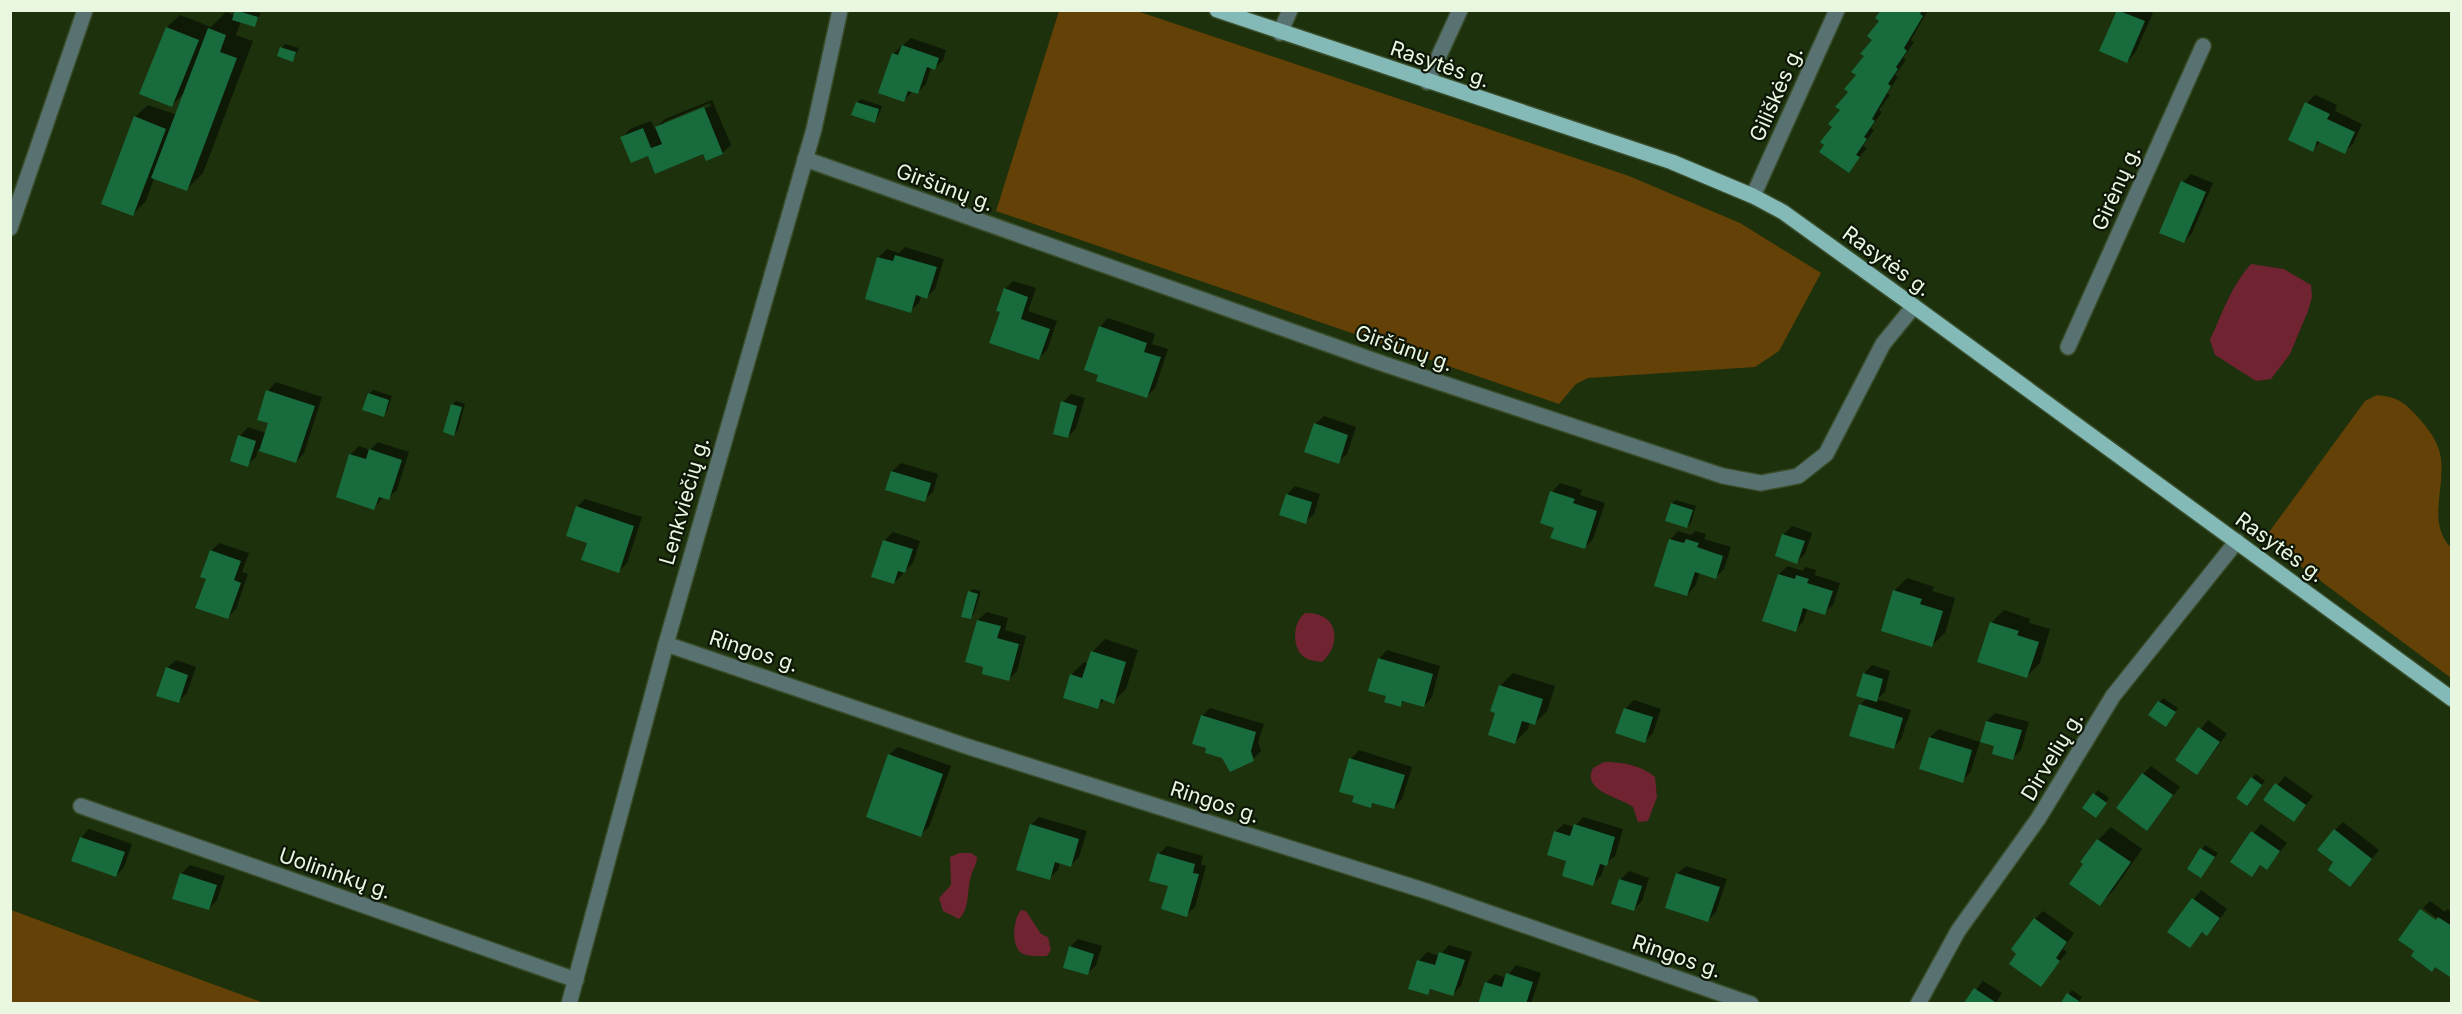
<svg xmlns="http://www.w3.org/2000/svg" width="2462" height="1014" font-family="Inter,sans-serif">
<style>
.green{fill:#644106}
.water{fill:#702330}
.shadow{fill:#0007;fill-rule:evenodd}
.building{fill:#176b3d}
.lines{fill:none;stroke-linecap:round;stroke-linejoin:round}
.minor-casing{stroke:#394d2a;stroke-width:18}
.major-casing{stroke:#394d2a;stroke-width:18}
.minor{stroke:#587271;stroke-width:15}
.major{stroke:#83b9b7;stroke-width:15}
.labels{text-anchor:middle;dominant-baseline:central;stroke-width:4.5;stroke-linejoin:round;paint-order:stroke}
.street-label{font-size:21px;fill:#e9f7e1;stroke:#0d1607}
</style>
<rect width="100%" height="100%" fill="#1c310c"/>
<g class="green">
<polygon points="1059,11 1137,11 1629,176 1740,223 1821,273 1779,351 1755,367 1588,378 1576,384 1559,404 996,211"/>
<path d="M2377 395C2396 397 2403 401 2416 415 2428 428 2439 442 2441 459 2445 490 2427 522 2451 548V678L2264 539 2365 401Z"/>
<polygon points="11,910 264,1003 11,1003"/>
</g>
<g class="water">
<path d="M2251 264 2284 269 2311 285 2312 297 2308 311 2290 354 2271 379 2256 381 2215 355 2210 340C2222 314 2231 286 2251 264Z"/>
<path d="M1305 613C1338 612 1343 643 1322 662 1314 661 1305 660 1300 653 1292 641 1294 621 1305 613Z"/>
<path d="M1604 762C1622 762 1641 765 1655 777L1657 797 1648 821 1638 822 1633 807C1620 797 1581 791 1593 768Z"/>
<path d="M959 853H971L977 857C977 864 973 869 971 876 967 889 970 909 959 919L943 911 939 898 951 885 950 857Z"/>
<path d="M1021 910 1026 911 1041 934 1048 937 1051 950 1047 956C1040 956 1030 957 1023 954 1010 947 1013 919 1021 910Z"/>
</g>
<g class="shadow">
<polygon points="237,10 261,13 254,25 241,21 236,35 253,41 203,173 186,190 154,178 146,201 133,214 135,117 148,105 177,115 186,91 172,105 167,27 180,15 211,27 226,12 235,16"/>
<polygon points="1884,10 1928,10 1911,40 1914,42 1903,58 1906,60 1895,75 1898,77 1887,93 1890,95 1879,110 1882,112 1871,128 1874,130 1863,146 1867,148 1848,171 1834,127 1874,40"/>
<polygon points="2118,10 2147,10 2153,13 2135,53 2127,62 2101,51"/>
<polygon points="911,38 946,50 943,60 935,68 931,67 926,84 917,93 913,91 904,100 880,92 894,53"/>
<polygon points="285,44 299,48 293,60 282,48"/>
<polygon points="2315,95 2337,105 2335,111 2362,124 2353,144 2344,152 2321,141 2312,150 2307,103"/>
<polygon points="861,99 882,106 878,117 874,121 857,103"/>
<path d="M712 100 731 145 722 153 649 154 622 138 630 129 651 121 655 129 665 119ZM710 103 711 106 664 125V122Z"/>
<polygon points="2191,174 2213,183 2192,233 2184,242 2183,182"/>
<polygon points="905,247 944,259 935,289 927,297 921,295 919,303 910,311 867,298 879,257 887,249 899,253"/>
<polygon points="1013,281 1036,288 1028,311 1057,321 1047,350 1039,358 1001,311 1005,289"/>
<polygon points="1108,318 1155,334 1152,344 1168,349 1155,388 1146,397 1100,327"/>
<polygon points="276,382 322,397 304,453 296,462 258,449 256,457 247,465 240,436 248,427 266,433 270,422 268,391"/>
<polygon points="373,390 392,396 387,411 384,415 369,394"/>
<polygon points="1071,394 1085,398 1076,428 1068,437 1063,402"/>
<polygon points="456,401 465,404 458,430 454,434 452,405"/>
<polygon points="1324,416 1356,427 1347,454 1338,462 1315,424"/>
<polygon points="378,442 409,452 397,490 388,498 383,497 374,508 338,496 351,454 359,446 370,450"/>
<polygon points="901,463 938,474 933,492 924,500 887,489 892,471"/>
<polygon points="1560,483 1582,490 1580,495 1605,503 1593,539 1584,548 1556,527 1552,492"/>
<polygon points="1295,486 1320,494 1314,514 1305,522 1287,495"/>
<polygon points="585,499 642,517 627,563 619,571 589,542 577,507"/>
<polygon points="1676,500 1696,506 1691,523 1687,527 1667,520 1672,503"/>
<polygon points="1792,526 1812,533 1805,554 1797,562 1783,535"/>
<polygon points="1678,531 1691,535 1695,531 1706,534 1704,539 1731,547 1724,569 1716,577 1700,572 1695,586 1687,595 1670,540"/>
<polygon points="893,532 920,541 913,563 894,583 884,541"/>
<polygon points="219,543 249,553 242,572 248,574 236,609 228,617 207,578 211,551"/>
<polygon points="1788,566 1802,571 1806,567 1816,570 1815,575 1840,583 1833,605 1824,613 1808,608 1803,622 1795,630 1764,620 1779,574"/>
<polygon points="1907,578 1934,587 1932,591 1955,598 1945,633 1932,645 1894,591"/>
<polygon points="973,589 981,591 974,614 970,618 970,592"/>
<polygon points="2004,610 2030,619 2029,623 2050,629 2040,663 2027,676 1991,623"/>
<polygon points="987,612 1008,618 1005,630 1026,636 1017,671 1009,679 985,666 978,620"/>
<polygon points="1105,639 1138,650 1126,689 1113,702 1105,699 1097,707 1071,675 1084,662 1088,664 1092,652"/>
<polygon points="1387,650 1440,666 1432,697 1424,706 1405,700 1400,705 1387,695 1379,659"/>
<polygon points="176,660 196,667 187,693 178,702 167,668"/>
<polygon points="1872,665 1890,671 1885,692 1877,699 1911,710 1901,739 1893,748 1860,705 1867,698 1864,674"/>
<polygon points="1513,673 1555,686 1547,711 1535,723 1530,722 1528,729 1515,742 1496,712 1500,686"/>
<polygon points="2163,698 2178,708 2169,722 2150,715"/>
<polygon points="1634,700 1661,709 1653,733 1645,741 1625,709"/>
<polygon points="1210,708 1264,724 1258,742 1261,751 1253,759 1202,716"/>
<polygon points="1995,713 2029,722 2021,750 2013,758 1996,745 1987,721"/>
<polygon points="2208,720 2227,734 2197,774 2177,760"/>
<polygon points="1939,729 1980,742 1970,773 1962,781 1930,737"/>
<polygon points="898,747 951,766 929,827 920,835 889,755"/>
<polygon points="1359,750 1412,767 1402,799 1394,808 1375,802 1370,806 1355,795 1351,759"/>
<polygon points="2151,766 2180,787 2147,829 2143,774"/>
<polygon points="2256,774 2265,781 2247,804 2252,778"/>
<polygon points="2285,776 2313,796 2294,820 2265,800"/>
<polygon points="2098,790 2109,798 2099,812 2084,808"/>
<polygon points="1039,817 1087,831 1079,857 1070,866 1060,862 1058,870 1049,878 1031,825"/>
<polygon points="1583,817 1623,829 1615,856 1605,864 1601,876 1592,884 1568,860 1555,832 1564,824 1574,827"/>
<polygon points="2343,822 2379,850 2350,885 2336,862 2335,830"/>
<polygon points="2261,824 2287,843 2267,868 2261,865 2251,875 2232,861"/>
<polygon points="2111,827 2142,849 2113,891 2100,904 2098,840"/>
<polygon points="89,829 132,844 124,867 116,876 81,838"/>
<polygon points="2205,845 2218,853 2201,876 2189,868"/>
<polygon points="1167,846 1203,856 1201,864 1206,866 1195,907 1186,915 1170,885 1159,854"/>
<polygon points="190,865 225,876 217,900 209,909 181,874"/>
<polygon points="1686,866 1727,879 1716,912 1708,920 1677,874"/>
<polygon points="1629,871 1649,878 1642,901 1634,909 1620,880"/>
<polygon points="2201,890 2227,909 2215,926 2207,934 2203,932 2190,946 2169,932"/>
<polygon points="2430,901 2445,912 2447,909 2452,912 2450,975 2441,926 2443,923 2423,908"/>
<polygon points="2043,911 2074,933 2063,949 2067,952 2041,985 2035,919"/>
<polygon points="1078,939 1102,946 1096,965 1088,973 1070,947"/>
<polygon points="1449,945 1472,952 1461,986 1453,994 1433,988 1427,993 1419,961 1427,952 1439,956"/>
<polygon points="1516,965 1541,973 1531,1004 1480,1004 1486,983 1495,974 1506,978"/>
<polygon points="1983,981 2002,993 1995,1004 1965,1004"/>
<polygon points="2072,990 2082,997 2077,1004 2062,1004"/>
</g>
<g class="building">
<polygon points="235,10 258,17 255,27 232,20"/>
<polygon points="1881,10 1922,10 1920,14 1923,16 1904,48 1907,51 1896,67 1898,69 1888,84 1891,86 1872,119 1875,121 1864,137 1867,139 1856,155 1860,157 1849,173 1819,152 1824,145 1820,142 1832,127 1828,124 1840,110 1835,107 1848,92 1844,89 1856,75 1851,72 1864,56 1860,54 1872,40 1867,36 1879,21 1875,18"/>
<polygon points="2117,10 2145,21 2127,63 2099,51"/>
<polygon points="166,27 199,40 172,107 139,94"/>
<polygon points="208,28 226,35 220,52 237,58 187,191 151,178"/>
<polygon points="902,45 939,58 935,70 927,67 918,94 908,91 904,102 878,93 892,53 898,55"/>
<polygon points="280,47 296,52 293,62 277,56"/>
<polygon points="856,102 879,109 875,123 851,115"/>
<polygon points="2305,102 2330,114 2327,119 2355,132 2345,154 2317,141 2313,152 2288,140"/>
<polygon points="704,107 723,154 706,161 703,154 655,174 648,156 631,163 620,137 643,128 651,148 662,144 655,127"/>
<polygon points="134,116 166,129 133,216 101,204"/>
<polygon points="2181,181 2206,192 2184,243 2159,233"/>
<polygon points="895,255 937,267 927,299 916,295 911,313 865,299 877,257 893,261"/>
<polygon points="1004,288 1028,297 1021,319 1050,329 1039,360 989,343 1000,312 996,311"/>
<polygon points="1099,326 1147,343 1144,352 1161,357 1147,398 1096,381 1098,375 1084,370"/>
<polygon points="266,390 315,406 296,463 259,451 268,423 257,420"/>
<polygon points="368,393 389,400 384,417 362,410"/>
<polygon points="1061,401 1077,406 1068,438 1053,434"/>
<polygon points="451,404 462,407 454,436 443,432"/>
<polygon points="1314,423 1348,435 1339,464 1304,452"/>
<polygon points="238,435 256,441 248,467 230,461"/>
<polygon points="369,449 402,460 389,500 379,497 374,510 336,497 349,454 366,459"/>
<polygon points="891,471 931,483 925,502 885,490"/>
<polygon points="1550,491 1575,499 1573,503 1597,511 1585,549 1550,538 1554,528 1540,523"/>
<polygon points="1286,494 1312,502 1306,524 1279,515"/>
<polygon points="1671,503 1693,510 1687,528 1665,521"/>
<polygon points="576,506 634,526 619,573 581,560 587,543 566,536"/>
<polygon points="1782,534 1805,541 1797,564 1775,556"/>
<polygon points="1669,539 1684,543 1686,539 1699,543 1697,547 1723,556 1716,579 1695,572 1687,596 1654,586"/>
<polygon points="883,540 913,549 905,573 898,571 894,584 871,577"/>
<polygon points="210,550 241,561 234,580 241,583 228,619 195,608 206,579 200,577"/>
<polygon points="1778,574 1795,579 1796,575 1809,579 1807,583 1833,591 1825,615 1803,608 1796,632 1762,621"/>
<polygon points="1893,590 1922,599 1920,604 1943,611 1932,647 1881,631"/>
<polygon points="968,591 978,594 971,619 961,617"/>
<polygon points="977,620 1001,626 997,638 1019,644 1009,681 982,674 983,667 965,662"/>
<polygon points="1990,622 2019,631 2017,635 2039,642 2027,678 1977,662"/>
<polygon points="1091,651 1126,662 1114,704 1101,699 1098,709 1063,698 1070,674 1082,678"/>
<polygon points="1378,658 1433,674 1424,707 1402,701 1401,707 1384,702 1386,696 1368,691"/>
<polygon points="166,667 188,675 179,703 156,696"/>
<polygon points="1863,673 1883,679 1877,702 1856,696"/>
<polygon points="1499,685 1543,699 1535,725 1522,721 1515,744 1488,735 1495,713 1490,711"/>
<polygon points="2158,701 2176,712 2166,727 2148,715"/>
<polygon points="1859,704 1903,718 1894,749 1849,736"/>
<polygon points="1624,708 1653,717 1645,743 1615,733"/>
<polygon points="1201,715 1256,732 1251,751 1254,761 1230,772 1222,758 1205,753 1206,748 1192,744"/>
<polygon points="1986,721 2022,730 2013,760 1992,754 1994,746 1980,742"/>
<polygon points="2198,727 2220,742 2197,775 2175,760"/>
<polygon points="1929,737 1972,750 1963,783 1919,769"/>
<polygon points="888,754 943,774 921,837 866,817"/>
<polygon points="1349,758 1405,775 1394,809 1372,803 1371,808 1352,802 1354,796 1339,792"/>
<polygon points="2142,773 2173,795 2147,831 2116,808"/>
<polygon points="2251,777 2262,785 2247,806 2236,798"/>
<polygon points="2275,783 2306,805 2294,822 2263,800"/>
<polygon points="2093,793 2107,803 2096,818 2082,808"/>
<polygon points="1030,824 1079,839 1071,867 1055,862 1050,880 1016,870"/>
<polygon points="1574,824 1615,837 1607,866 1600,864 1593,886 1562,876 1566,861 1547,855 1554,831 1570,836"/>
<polygon points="2334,829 2372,859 2350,887 2328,870 2333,862 2317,850"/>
<polygon points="2251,831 2280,851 2267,870 2260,865 2252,877 2230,862"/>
<polygon points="80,837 125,852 116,877 71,861"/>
<polygon points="2097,839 2131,862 2100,906 2069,884 2083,864 2080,862"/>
<polygon points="2200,848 2215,857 2201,878 2187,869"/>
<polygon points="1157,853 1195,864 1193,873 1199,874 1187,917 1161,909 1168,886 1149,881"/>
<polygon points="180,873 217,885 209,910 172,899"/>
<polygon points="1676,873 1720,887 1708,922 1665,908"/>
<polygon points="1619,879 1642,886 1634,911 1611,904"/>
<polygon points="2192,898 2220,918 2207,936 2202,932 2190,948 2167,932"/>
<polygon points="2420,909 2436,920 2438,917 2452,926 2450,977 2435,967 2432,972 2411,956 2414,951 2398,940"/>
<polygon points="2034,918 2067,942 2056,958 2060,961 2041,987 2009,964 2016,954 2011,949"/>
<polygon points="1069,946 1094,954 1088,975 1063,968"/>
<polygon points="1439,952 1465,960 1453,996 1430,989 1428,995 1408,989 1417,960 1435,965"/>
<polygon points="1506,973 1533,982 1526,1004 1478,1004 1485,982 1502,987"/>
<polygon points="1974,988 1995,1002 1994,1004 1963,1004"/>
<polygon points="2067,993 2079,1001 2078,1004 2060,1004"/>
</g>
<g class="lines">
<defs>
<g id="minor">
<polyline points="1280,33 1290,10"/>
<polyline points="1427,82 1460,10"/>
<polyline points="805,159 1384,364 1723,476 1761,483 1798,476 1826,454 1883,344 1914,306"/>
<polyline points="1753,196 1837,10"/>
<polyline points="10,228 85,10"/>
<polyline points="2068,347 2203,46"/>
<polyline points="666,644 969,747 1429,892 1751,1004"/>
<polyline points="81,806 576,980"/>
<polyline points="569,1004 666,644 814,129 840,10"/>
<polyline points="1918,1004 1958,931 2038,819 2113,696 2237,541"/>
</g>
<polyline id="major" points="1217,10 1672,162 1753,196 1783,212 1904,299 2452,699"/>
</defs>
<use href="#minor" class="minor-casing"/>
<use href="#major" class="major-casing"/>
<use href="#minor" class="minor"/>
<use href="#major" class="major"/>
</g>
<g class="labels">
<g class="street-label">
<text transform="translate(1440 64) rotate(19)">Rasytės g.</text>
<text transform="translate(1776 94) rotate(-66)">Giliškės g.</text>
<text transform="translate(945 187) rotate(20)">Giršūnų g.</text>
<text transform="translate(2116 188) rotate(-66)">Girėnų g.</text>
<text transform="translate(1887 261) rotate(36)">Rasytės g.</text>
<text transform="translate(1404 348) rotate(19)">Giršūnų g.</text>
<text transform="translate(684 501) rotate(-74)">Lenkviečių g.</text>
<text transform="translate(2280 547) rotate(36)">Rasytės g.</text>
<text transform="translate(754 651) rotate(18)">Ringos g.</text>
<text transform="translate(2052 756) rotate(-59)">Dirvelių g.</text>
<text transform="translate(1215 802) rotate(18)">Ringos g.</text>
<text transform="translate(335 873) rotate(19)">Uolininkų g.</text>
<text transform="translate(1677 956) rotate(19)">Ringos g.</text>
</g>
</g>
<rect width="2462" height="1014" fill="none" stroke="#e9f7e1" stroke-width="24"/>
</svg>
